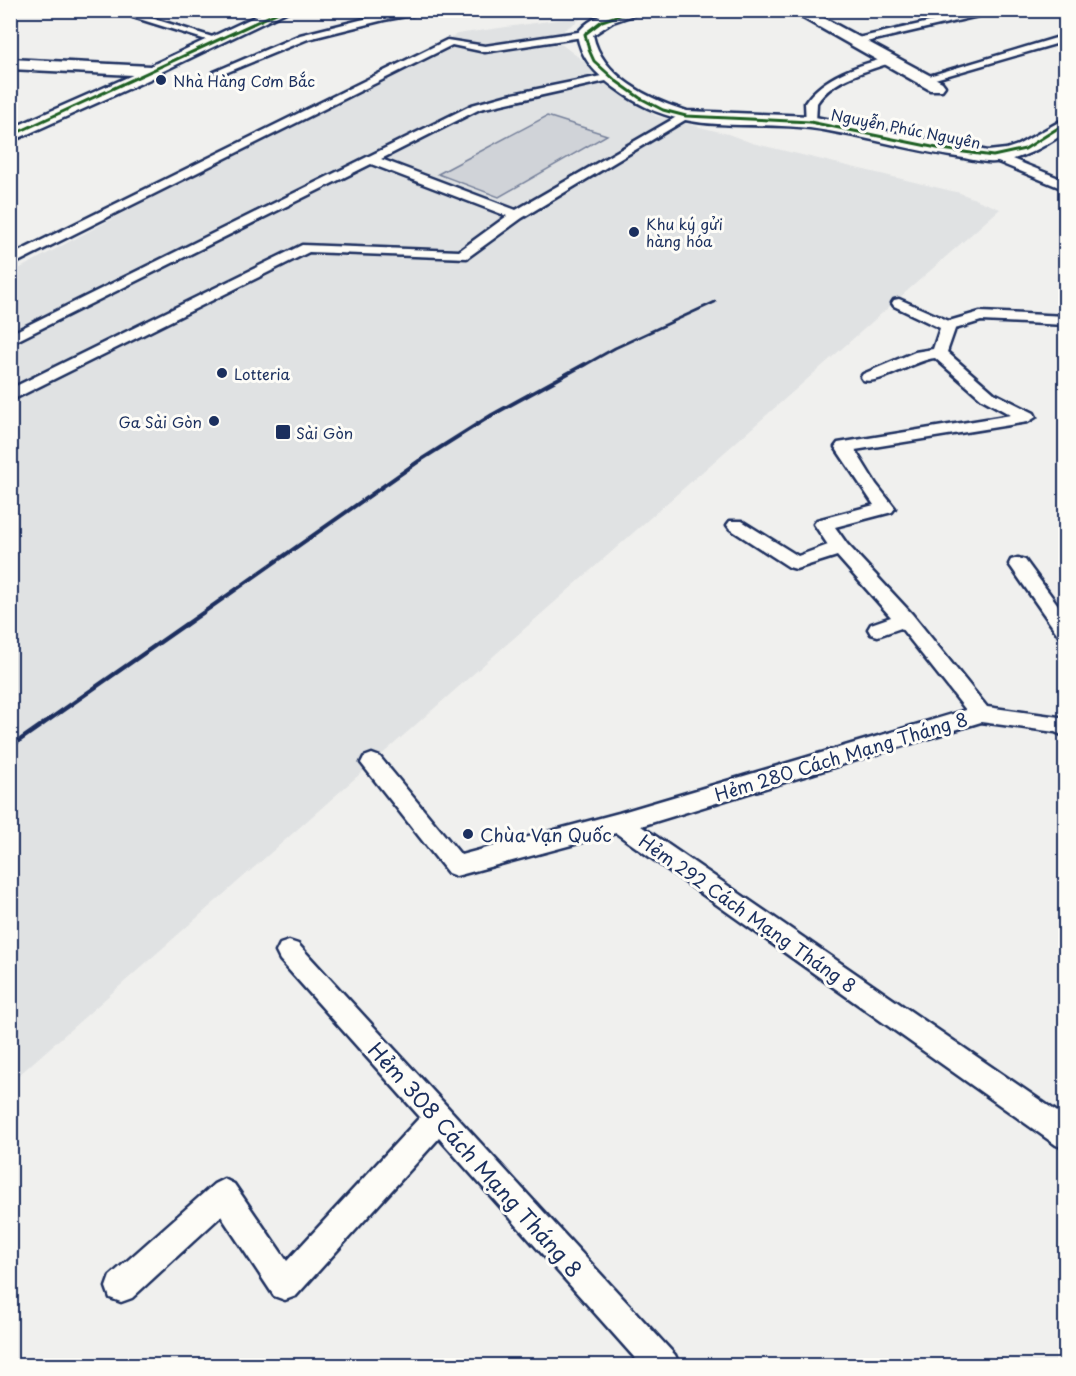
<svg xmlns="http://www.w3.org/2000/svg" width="1076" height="1376" font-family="'Playpen Sans',sans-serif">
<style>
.built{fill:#e0e2e3}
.green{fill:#d0d3d8;stroke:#76819b;stroke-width:1.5}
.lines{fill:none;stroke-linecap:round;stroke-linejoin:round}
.service-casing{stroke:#1b2f5e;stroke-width:5}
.minor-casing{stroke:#1b2f5e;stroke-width:5}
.tertiary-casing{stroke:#1b2f5e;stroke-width:5}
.service{fill:#fdfcf7;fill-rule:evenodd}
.minor{fill:#fdfcf7;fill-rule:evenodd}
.tertiary{fill:#fdfcf7;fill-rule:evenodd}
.rail-far2{stroke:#1b2f5e;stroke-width:3}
.rail-far1{stroke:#1b2f5e;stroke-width:4}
.rail{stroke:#1b2f5e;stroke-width:4.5}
.cycleway-casing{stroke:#fdfcf7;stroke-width:5}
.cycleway{stroke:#1b5e20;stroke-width:3}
.poi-dot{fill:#1b2f5e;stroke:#fdfcf7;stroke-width:2}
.labels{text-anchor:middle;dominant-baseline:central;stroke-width:6;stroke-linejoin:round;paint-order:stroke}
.far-poi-label{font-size:15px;fill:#1b2f5e;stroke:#fdfcf7;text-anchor:start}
.far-street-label{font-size:15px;fill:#1b2f5e;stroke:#fdfcf7}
.street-label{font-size:18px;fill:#1b2f5e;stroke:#fdfcf7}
.poi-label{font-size:18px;fill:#1b2f5e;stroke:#fdfcf7;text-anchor:start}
.near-street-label{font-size:21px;fill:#1b2f5e;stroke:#fdfcf7}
</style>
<rect width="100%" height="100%" fill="#f0f0ee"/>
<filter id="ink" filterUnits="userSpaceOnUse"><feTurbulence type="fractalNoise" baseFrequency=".0167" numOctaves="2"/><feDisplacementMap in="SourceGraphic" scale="12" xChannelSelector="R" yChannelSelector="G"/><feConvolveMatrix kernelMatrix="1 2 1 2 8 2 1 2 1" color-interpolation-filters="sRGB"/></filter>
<g filter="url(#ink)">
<polygon class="built" points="585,16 564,30 561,44 656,116 728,134 752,143 960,193 1000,209 11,1082 11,273 457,34"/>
<polygon class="green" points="547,116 607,135 499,197 438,174"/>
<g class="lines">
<defs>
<g id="service">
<polygon points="146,10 161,10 148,17 222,40 213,42 133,17"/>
<polygon points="410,10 440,10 384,20 308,39 223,74 215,74 214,72 300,35 384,14"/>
<polygon points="594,10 606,10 614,17 605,19"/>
<polygon points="983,10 1004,10 853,45 848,42 853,39"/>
<polygon points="1050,10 1066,11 1066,18 1052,12"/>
<polygon points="585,31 590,34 589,36 485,52 452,45 10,266 10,256 447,40 485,46"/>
<polygon points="1066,35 1066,41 928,81 924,82 919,79"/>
<path d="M889 57 894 60 893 62C867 71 832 79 817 103L816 122 810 126 806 124 805 103C823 76 859 65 889 57Z"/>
<polygon points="611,74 616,77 615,79 480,109 381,159 516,210 680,115 684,114 690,117 522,218 467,258 309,252 10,401 10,389 302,245 459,251 507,216 371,164 10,344 10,334 472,105 508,95"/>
<polygon points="997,153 1066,181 1066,190 993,160 991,157"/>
<path d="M899 299 949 321 980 312 1066 316V325L981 321 955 329 947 352 994 393 1034 413 1036 417 1028 422 855 450 876 484 895 508 892 512 835 527 847 544 912 614 987 707 1066 718V737L1055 732 981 722 641 826 1066 1118V1149L1056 1145 616 833 456 876 448 873 361 763 364 757 372 754 380 757 461 855 619 813 966 710 901 628 878 636 871 634 868 629 871 624 891 617 837 556 796 569 789 567 730 529 727 525 730 521H742L798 556 828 545 814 524 817 520 874 505 835 447 838 443 1011 415 982 399 935 358C914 360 881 385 863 380L861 377 863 374 915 352 933 349 940 328 894 306 892 303 894 300Z"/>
<polygon points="1018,558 1025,560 1066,616 1066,638 1059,636 1009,564 1011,560"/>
<polygon points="289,941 298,944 675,1355 680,1366 642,1366 439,1138 296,1296 285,1300 274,1296 221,1216 132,1298 121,1302 110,1298 106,1287 110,1276 214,1184 224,1179 234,1184 287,1261 420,1117 280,960 276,952 280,944"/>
</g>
<g id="minor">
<polygon points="789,10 809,10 942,82 945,86 942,90 930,90"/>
<polygon points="153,66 159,67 162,71 159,75 10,142 10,129"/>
</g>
<g id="tertiary">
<polygon points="269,10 290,10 153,76 10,69 10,59 150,66"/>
<path d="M615 10H641L639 13 613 22 593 35C601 76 650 100 687 111L810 116 988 151 1006 149 1018 145 1066 118V132C1044 147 1022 160 995 162 985 163 974 160 964 158 918 152 874 139 829 131 749 116 686 142 615 88 595 73 581 59 577 34 586 21 600 15 615 10Z"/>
</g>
</defs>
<use href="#service" class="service-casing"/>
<use href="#minor" class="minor-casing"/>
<use href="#tertiary" class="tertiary-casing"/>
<use href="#service" class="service"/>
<use href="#minor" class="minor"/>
<use href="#tertiary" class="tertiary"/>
<polyline class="rail-far2" points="583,366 615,348 715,302"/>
<polyline class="rail-far1" points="184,626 419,461 492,415 585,364"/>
<polyline class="rail" points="10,747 186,624"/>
<defs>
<g id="cycleway">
<polyline points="634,10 602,21 585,34 589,50 594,61 616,81 640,98 663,110 686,116 810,122 942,149 993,156 1025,149 1066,123"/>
<polyline points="10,136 283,10"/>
</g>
</defs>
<use href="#cycleway" class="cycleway-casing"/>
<use href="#cycleway" class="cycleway"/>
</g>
</g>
<g class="poi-dot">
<circle cx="161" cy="80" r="6"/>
<circle cx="634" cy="232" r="6"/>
<circle cx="222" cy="373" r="6"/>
<circle cx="214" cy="421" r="6"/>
<rect x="275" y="424" width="16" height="16" rx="3"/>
<circle cx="468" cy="834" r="6"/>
</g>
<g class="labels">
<g class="far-poi-label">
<text x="173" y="80">Nhà Hàng Cơm Bắc</text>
<text x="646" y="223">Khu ký gửi<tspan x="646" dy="17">hàng hóa</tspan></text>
<text x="234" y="373">Lotteria</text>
<text x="202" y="421" text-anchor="end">Ga Sài Gòn</text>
<text x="296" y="432">Sài Gòn</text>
</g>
<g class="far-street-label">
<text transform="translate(906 128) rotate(11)">Nguyễn Phúc Nguyên</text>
</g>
<g class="street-label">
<text transform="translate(841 756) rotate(-17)">Hẻm 280 Cách Mạng Tháng 8</text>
<text transform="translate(748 913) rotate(35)">Hẻm 292 Cách Mạng Tháng 8</text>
</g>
<g class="poi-label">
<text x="480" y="834">Chùa Vạn Quốc</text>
</g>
<g class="near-street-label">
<text transform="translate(476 1159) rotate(48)">Hẻm 308 Cách Mạng Tháng 8</text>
</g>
</g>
<rect width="1076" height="1376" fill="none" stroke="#fdfcf7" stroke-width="36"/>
<rect x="18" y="18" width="1040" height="1340" fill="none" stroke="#1b2f5e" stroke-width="2" filter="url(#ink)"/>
</svg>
